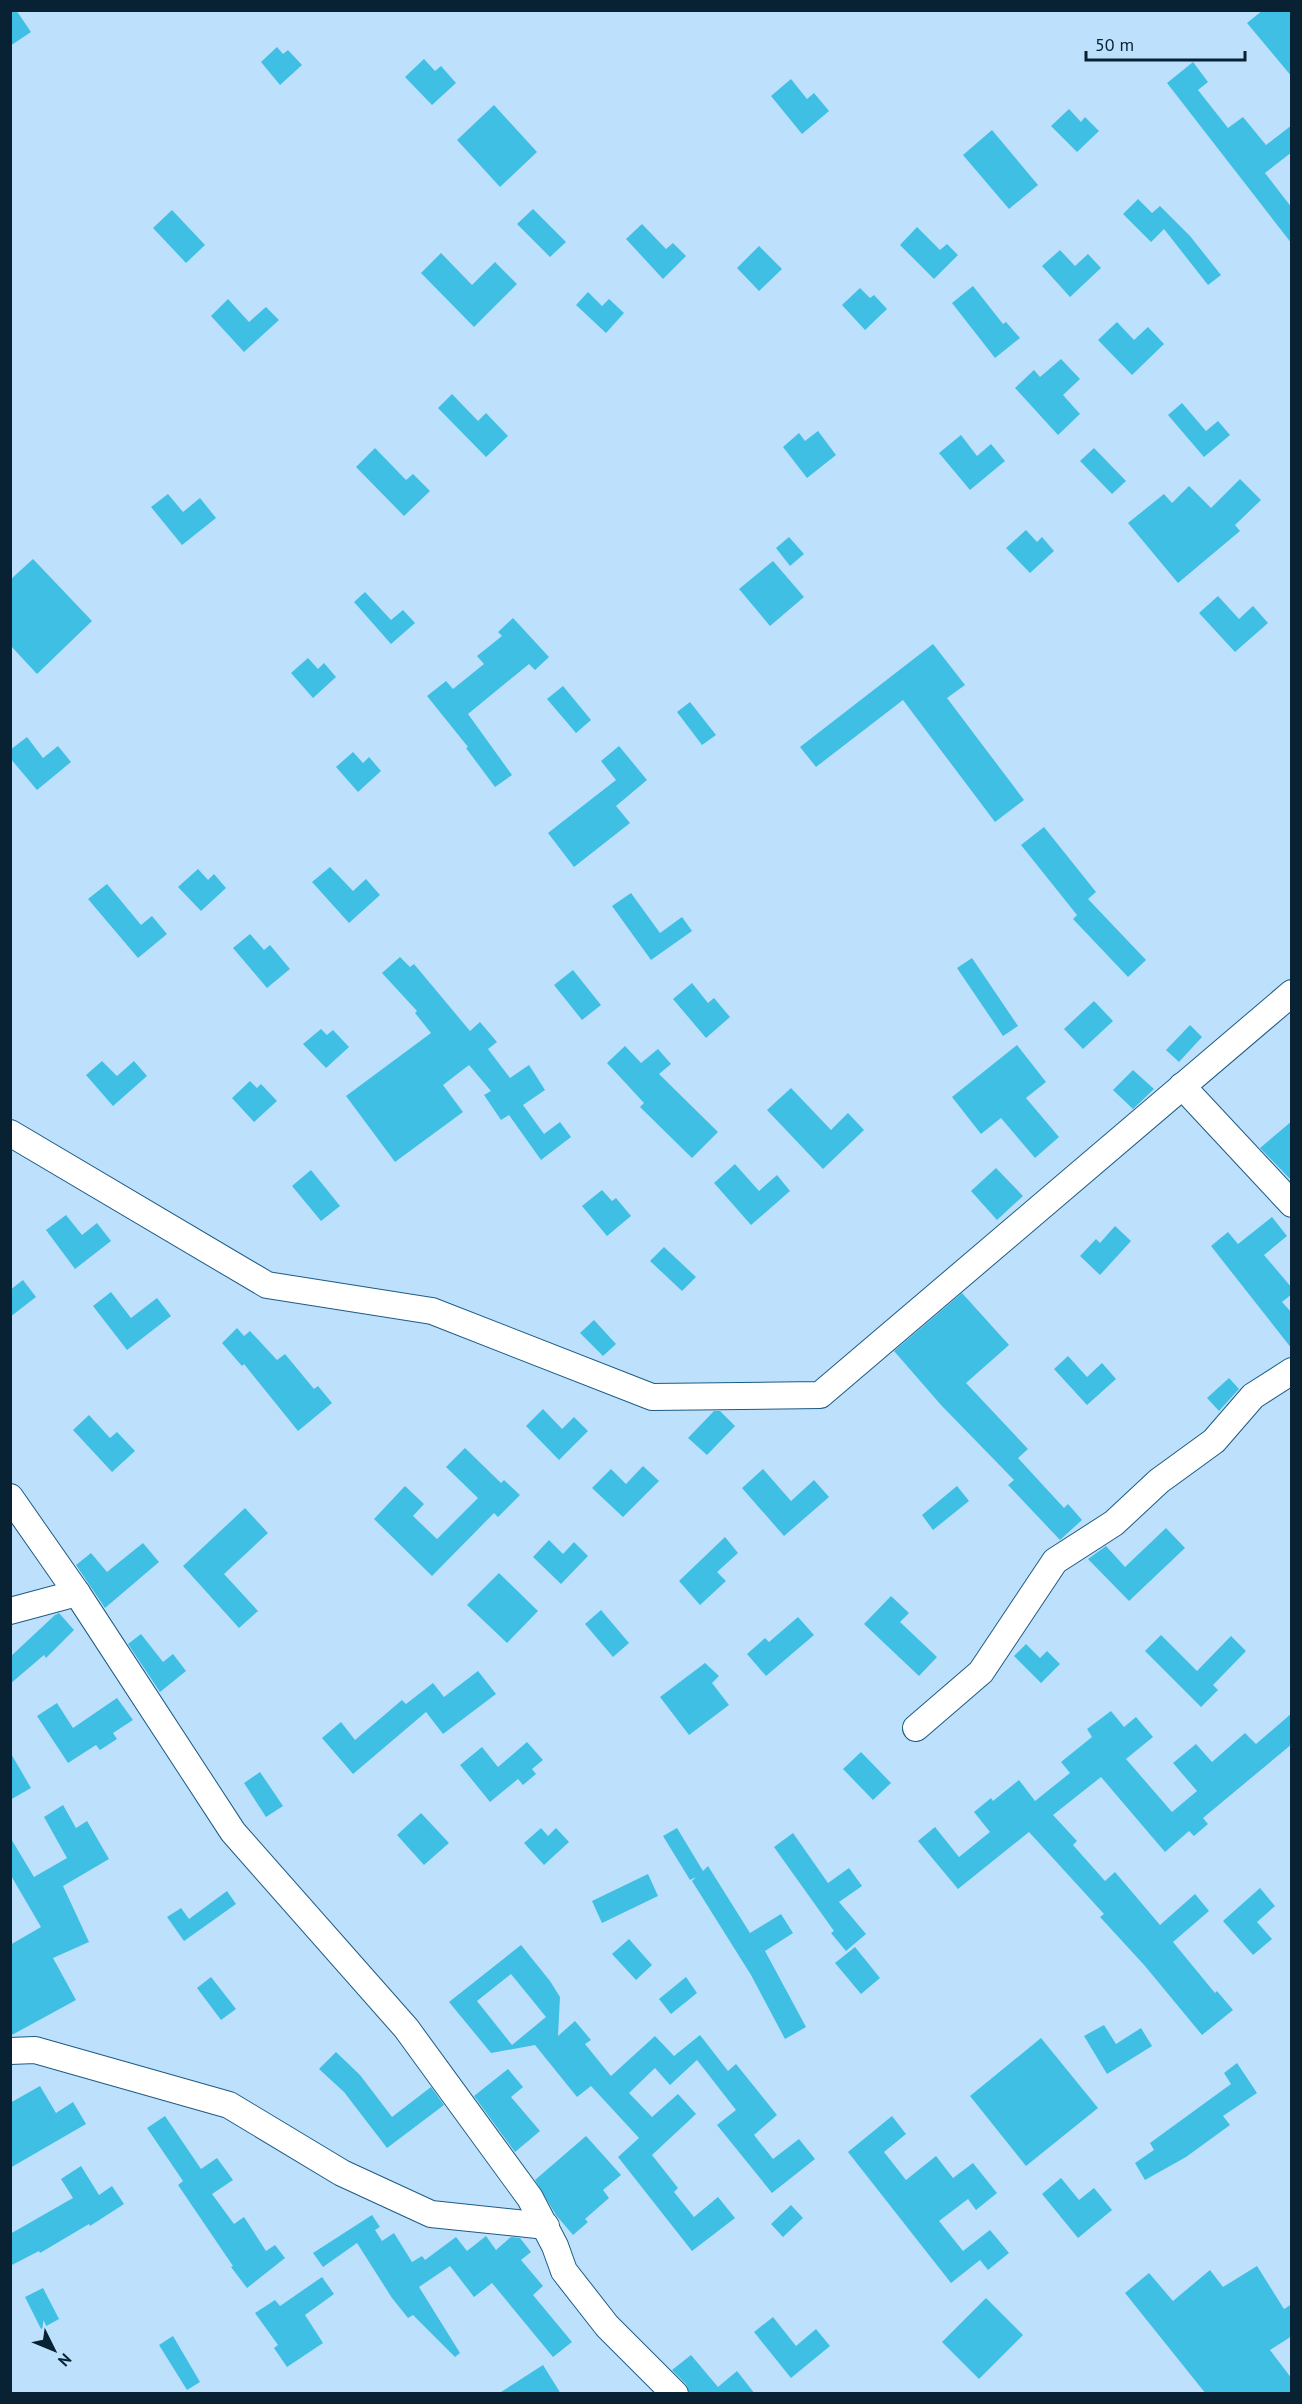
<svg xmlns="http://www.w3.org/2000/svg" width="1302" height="2404" font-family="'PT Sans',sans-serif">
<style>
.building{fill:#3fbfe4;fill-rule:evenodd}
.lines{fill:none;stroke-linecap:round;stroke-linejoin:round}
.minor-casing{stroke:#1d5b84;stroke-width:28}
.minor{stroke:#fff;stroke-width:26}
</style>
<rect width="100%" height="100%" fill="#bde1fd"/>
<g class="building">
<polygon points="10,10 16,10 31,32 10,46"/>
<polygon points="1263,10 1292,10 1292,77 1247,23"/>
<polygon points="277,47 283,54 288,50 302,65 280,85 261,62"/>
<polygon points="424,59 435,71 441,66 456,83 432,105 405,77"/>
<polygon points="1193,62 1208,82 1198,90 1228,128 1243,117 1266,145 1292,125 1292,152 1265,173 1292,208 1292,244 1167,83"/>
<polygon points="791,79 807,99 814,93 829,111 802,134 771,96"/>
<polygon points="494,105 537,152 500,187 457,140"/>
<polygon points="1069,109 1081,122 1085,117 1099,131 1077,152 1051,126"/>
<polygon points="992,130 1038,185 1009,209 963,155"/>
<polygon points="1138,199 1152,213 1160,206 1190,236 1221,275 1208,285 1164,229 1151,242 1123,214"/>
<polygon points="533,209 566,242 550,257 517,224"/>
<polygon points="172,210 205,245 186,263 153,228"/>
<polygon points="642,224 666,249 673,243 686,256 663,279 626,239"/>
<polygon points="917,227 940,250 947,244 958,255 934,279 900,245"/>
<polygon points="759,246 782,269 759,291 737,268"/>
<polygon points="1060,250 1075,266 1088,254 1101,268 1070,297 1042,266"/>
<polygon points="441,253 472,285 495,262 517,284 474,327 421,273"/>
<polygon points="973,286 1003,324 1006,322 1020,338 995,358 952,303"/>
<polygon points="860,288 870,298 874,295 887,309 865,330 842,305"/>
<polygon points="588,292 602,306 609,299 624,313 606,333 576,305"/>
<polygon points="228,299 249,322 266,307 279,320 244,352 211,316"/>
<polygon points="1117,322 1134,340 1148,327 1164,344 1132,375 1098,340"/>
<polygon points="1061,359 1080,379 1063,395 1080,414 1058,435 1015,388 1034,370 1040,377"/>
<polygon points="452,394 478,421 486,413 508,436 486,457 438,408"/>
<polygon points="1182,403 1206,431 1218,421 1230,435 1204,457 1168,415"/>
<polygon points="818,431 836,455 807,478 783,447 799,433 805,441"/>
<polygon points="961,435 977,456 991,444 1005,461 970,490 939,453"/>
<polygon points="375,448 406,480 413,474 430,491 404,516 356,467"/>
<polygon points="1094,448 1126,481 1112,494 1080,461"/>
<polygon points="1240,479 1261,500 1235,525 1240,531 1178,583 1128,523 1164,494 1172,503 1189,486 1211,508"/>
<polygon points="168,494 183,512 200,498 216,518 182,545 151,507"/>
<polygon points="1026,530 1037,542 1042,537 1054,551 1030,573 1006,548"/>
<polygon points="789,537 804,554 790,566 776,548"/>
<polygon points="33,559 92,621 37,674 10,645 10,580"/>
<polygon points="773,561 804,597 770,626 739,589"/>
<polygon points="365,592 391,620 403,610 415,623 391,644 354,602"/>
<polygon points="1218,596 1239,619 1253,606 1268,623 1235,652 1199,613"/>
<polygon points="513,618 549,657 535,670 529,664 468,714 512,775 495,787 466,748 468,747 427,696 446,681 453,689 484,664 477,656 502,636 498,632"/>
<polygon points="933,644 965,685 947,698 1024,800 995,822 903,700 816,767 800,747"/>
<polygon points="308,658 318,669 324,663 336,677 313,698 291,673"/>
<polygon points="563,686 591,720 576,733 547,699"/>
<polygon points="690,702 716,735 702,745 677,712"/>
<polygon points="27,737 43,758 58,746 71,762 37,790 10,758 10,750"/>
<polygon points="619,746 647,780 616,806 630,823 574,867 548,833 616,780 601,761"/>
<polygon points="353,752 363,763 369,757 381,771 358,792 336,767"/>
<polygon points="1044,827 1096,892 1088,899 1146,960 1128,977 1073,919 1077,915 1021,845"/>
<polygon points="330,867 353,891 366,879 380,895 349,923 312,882"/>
<polygon points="198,869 208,880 214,874 226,888 201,911 178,887"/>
<polygon points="107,884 141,925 152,916 167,934 138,958 88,899"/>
<polygon points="631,893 660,933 682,917 692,931 651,960 612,906"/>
<polygon points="250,934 264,950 270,945 290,969 267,988 233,948"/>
<polygon points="400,957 410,967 414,964 470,1031 480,1022 497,1042 488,1049 510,1078 529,1065 545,1090 523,1105 544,1134 560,1122 571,1137 541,1160 509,1115 501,1120 484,1095 491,1091 469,1065 443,1085 463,1112 395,1162 346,1096 431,1033 415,1013 417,1011 382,973"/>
<polygon points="972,958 1018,1026 1003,1036 957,968"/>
<polygon points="573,970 601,1005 582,1020 554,985"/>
<polygon points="692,983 708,1003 714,998 730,1017 706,1038 673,999"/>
<polygon points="1094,1001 1113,1021 1083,1049 1064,1029"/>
<polygon points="1190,1025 1202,1037 1179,1062 1166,1050"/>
<polygon points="321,1029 327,1035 333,1030 349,1047 326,1068 303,1044"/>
<polygon points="1017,1045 1046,1082 1026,1098 1059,1137 1035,1158 1001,1118 981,1134 952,1097"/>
<polygon points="625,1046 641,1063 658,1049 671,1064 659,1074 718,1132 692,1158 640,1107 644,1103 607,1063"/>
<polygon points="102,1061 117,1076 134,1061 147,1076 113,1106 86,1075"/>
<polygon points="1133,1070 1154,1089 1133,1109 1113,1090"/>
<polygon points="250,1081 257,1088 261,1084 277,1101 254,1122 232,1098"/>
<polygon points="791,1088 831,1130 848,1113 864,1130 823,1169 767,1110"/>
<polygon points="1292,1121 1292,1181 1260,1148"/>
<polygon points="735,1164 759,1191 777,1175 790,1191 751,1225 714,1183"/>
<polygon points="996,1168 1023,1196 997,1220 971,1191"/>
<polygon points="311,1170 340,1206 321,1221 292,1186"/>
<polygon points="602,1190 612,1201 616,1198 631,1216 607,1236 582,1206"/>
<polygon points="66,1215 82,1235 97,1223 111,1241 75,1269 46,1230"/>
<polygon points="1272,1217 1287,1236 1264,1255 1292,1288 1292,1294 1282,1302 1292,1313 1292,1349 1211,1246 1228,1232 1238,1244"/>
<polygon points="1115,1226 1131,1241 1100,1275 1080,1256 1096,1239 1100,1243"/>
<polygon points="664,1247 696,1277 682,1291 650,1261"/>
<polygon points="23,1280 36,1297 10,1317 10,1290"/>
<polygon points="111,1292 131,1318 157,1298 171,1316 127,1350 93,1306"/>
<polygon points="962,1293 1009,1345 966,1383 1028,1449 1018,1458 1064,1508 1068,1504 1082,1520 1060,1540 1008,1485 1014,1480 941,1405 894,1351"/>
<polygon points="594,1320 616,1344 603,1356 580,1333"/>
<polygon points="237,1328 244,1336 250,1331 277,1360 285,1354 314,1389 318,1386 332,1403 298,1431 244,1364 242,1366 222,1343"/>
<polygon points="1068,1356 1087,1377 1102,1363 1116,1379 1087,1405 1054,1369"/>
<polygon points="1229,1378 1239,1389 1219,1411 1207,1398"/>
<polygon points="543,1409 562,1429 574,1417 588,1431 559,1460 526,1426"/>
<polygon points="714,1411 720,1411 735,1426 707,1455 688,1438"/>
<polygon points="89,1415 110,1438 117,1432 135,1451 112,1472 73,1430"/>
<polygon points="465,1448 501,1483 504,1480 520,1495 498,1517 494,1513 432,1576 374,1519 405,1486 424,1504 413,1516 437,1539 478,1498 446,1467"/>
<polygon points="643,1466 659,1481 623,1517 592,1488 611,1469 626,1484"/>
<polygon points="763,1469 791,1501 814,1480 829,1497 784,1536 742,1488"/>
<polygon points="957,1486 969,1501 933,1530 922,1515"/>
<polygon points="245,1508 268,1533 224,1574 258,1611 239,1628 183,1566"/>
<polygon points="1166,1528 1185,1548 1129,1601 1088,1559 1106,1546 1125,1567"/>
<polygon points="725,1537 738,1553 717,1572 726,1581 700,1605 679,1581"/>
<polygon points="549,1540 563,1554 574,1542 588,1556 561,1584 533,1557"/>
<polygon points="143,1543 159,1562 105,1608 76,1565 91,1553 107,1572"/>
<polygon points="499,1573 538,1611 507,1643 467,1605"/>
<polygon points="891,1596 909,1613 900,1622 937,1657 919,1676 864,1624"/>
<polygon points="601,1610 629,1643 613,1657 585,1624"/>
<polygon points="59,1613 74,1630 46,1658 44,1655 10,1684 10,1657 55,1615"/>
<polygon points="798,1617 814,1635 766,1676 747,1654 765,1638 769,1642"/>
<polygon points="141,1634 163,1662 173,1654 186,1671 160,1692 128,1644"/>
<polygon points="1161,1635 1197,1671 1231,1636 1246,1651 1213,1685 1218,1690 1201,1707 1145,1651"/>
<polygon points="1026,1644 1040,1658 1047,1651 1060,1664 1041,1683 1014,1656"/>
<polygon points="705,1663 719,1676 712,1683 729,1705 689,1735 660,1697"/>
<polygon points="478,1671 496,1694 443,1734 426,1712 353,1774 322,1738 341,1722 355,1740 402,1700 406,1704 433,1683 444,1697"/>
<polygon points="117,1698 133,1720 113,1733 117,1739 100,1750 96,1745 68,1763 37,1716 57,1703 73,1728"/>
<polygon points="1111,1711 1124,1727 1136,1717 1153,1737 1126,1759 1172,1812 1197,1791 1173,1763 1196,1744 1212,1762 1245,1733 1256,1744 1292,1713 1292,1744 1203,1818 1208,1824 1194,1836 1189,1831 1165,1852 1101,1777 1053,1815 1077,1841 1073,1845 1105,1881 1115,1872 1160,1925 1195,1894 1209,1911 1173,1942 1215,1993 1217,1991 1233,2010 1202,2035 1145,1966 1100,1917 1104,1914 1029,1832 958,1889 918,1841 935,1827 959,1857 990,1832 974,1812 991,1798 993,1801 1019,1780 1035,1801 1070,1773 1061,1762 1092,1737 1087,1729"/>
<polygon points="527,1742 543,1760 532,1769 536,1774 523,1785 518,1779 490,1802 460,1765 482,1747 498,1767"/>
<polygon points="10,1752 31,1788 10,1800"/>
<polygon points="861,1752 891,1783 873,1800 843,1769"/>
<polygon points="260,1772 283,1806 266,1817 244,1783"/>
<polygon points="63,1805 76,1828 87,1821 109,1859 63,1886 89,1942 53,1958 76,2000 10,2036 10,1945 41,1927 10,1874 10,1837 34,1877 67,1858 44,1817"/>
<polygon points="421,1813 449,1843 424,1865 397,1835"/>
<polygon points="541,1828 548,1836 556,1828 569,1842 544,1865 524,1843"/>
<polygon points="677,1828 703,1871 708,1866 750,1933 781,1914 793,1933 765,1951 806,2027 785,2039 751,1975 692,1881 696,1877 690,1880 663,1836"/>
<polygon points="793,1833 828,1883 849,1868 862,1886 839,1902 866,1934 846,1951 831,1933 834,1931 774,1847"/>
<polygon points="648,1874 658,1896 602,1923 592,1901"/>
<polygon points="1260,1888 1275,1906 1257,1922 1272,1939 1253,1955 1223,1921"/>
<polygon points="227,1891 236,1904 184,1941 167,1917 181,1908 189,1919"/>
<polygon points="629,1939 652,1965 636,1980 612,1954"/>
<path d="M521 1945 550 1981 560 1997 558 2036 575 2021 591 2040 585 2044 611 2076 655 2036 674 2056 700 2035 728 2071 736 2064 777 2115 754 2135 773 2159 799 2139 815 2159 772 2193 717 2125 736 2110 697 2060 670 2085 655 2068 629 2093 652 2117 678 2094 696 2114 652 2155 678 2188 674 2192 694 2217 718 2197 735 2218 692 2251 618 2157 639 2138 591 2086 577 2097 535 2045 491 2053 449 2002ZM511 1974 546 2017 512 2045 477 2001Z"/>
<polygon points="855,1947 880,1978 861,1994 835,1963"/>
<polygon points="211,1977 236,2009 221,2020 197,1988"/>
<polygon points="686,1977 697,1993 671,2014 659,1999"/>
<polygon points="1104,2025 1116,2044 1141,2028 1152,2046 1107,2074 1084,2036"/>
<polygon points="1041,2038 1098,2108 1026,2166 970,2096"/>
<polygon points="336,2052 360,2075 392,2117 431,2087 444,2105 387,2148 344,2092 319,2069"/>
<polygon points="1237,2063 1257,2093 1223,2116 1230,2125 1186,2157 1145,2180 1135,2163 1154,2150 1150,2143 1231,2084 1224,2073"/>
<polygon points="508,2069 523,2087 511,2097 540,2131 515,2152 474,2096"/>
<polygon points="40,2086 56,2113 73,2102 86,2124 10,2168 10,2103"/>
<polygon points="165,2116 201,2169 217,2158 233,2180 212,2194 234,2224 244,2217 266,2251 275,2245 285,2258 247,2288 231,2267 233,2266 178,2185 183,2181 147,2128"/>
<polygon points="892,2116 906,2134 884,2152 906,2180 936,2156 953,2178 973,2163 997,2193 976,2210 968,2199 939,2221 963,2251 990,2230 1009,2253 988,2270 980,2260 951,2283 848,2152"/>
<polygon points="586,2136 621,2175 603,2190 609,2198 585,2219 588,2222 573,2235 556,2215 535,2180"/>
<polygon points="81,2166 99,2195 112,2186 124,2204 90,2226 89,2224 40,2253 39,2251 10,2266 10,2234 73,2198 61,2179"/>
<polygon points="1061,2178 1079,2200 1094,2188 1112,2210 1078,2238 1042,2194"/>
<polygon points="791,2205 803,2218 783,2237 771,2224"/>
<polygon points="372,2215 380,2227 375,2230 382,2241 394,2233 412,2262 422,2256 425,2260 456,2237 467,2251 486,2236 496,2250 511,2237 520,2238 531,2252 521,2260 543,2286 533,2295 572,2342 553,2357 492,2283 474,2297 450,2266 419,2287 460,2353 455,2357 413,2315 408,2318 392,2298 357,2243 323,2267 313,2253"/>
<polygon points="1257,2266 1284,2309 1292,2304 1292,2336 1270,2350 1292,2379 1292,2394 1206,2394 1125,2293 1149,2273 1173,2301 1210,2270 1223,2287"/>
<polygon points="322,2277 334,2294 305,2315 323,2343 287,2367 274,2348 278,2345 255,2313 275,2300 280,2306"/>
<polygon points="43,2288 59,2319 41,2329 25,2297"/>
<polygon points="986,2298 1023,2335 979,2379 942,2342"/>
<polygon points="773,2317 796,2346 816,2329 830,2346 791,2378 754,2332"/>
<polygon points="173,2336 200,2382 187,2390 159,2345"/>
<polygon points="691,2355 718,2387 737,2371 755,2394 690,2394 686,2384 672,2370"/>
<polygon points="543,2365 561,2394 498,2394"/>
</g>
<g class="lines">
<defs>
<g id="minor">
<polyline points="1182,1086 1292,1204"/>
<polyline points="10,1133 267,1285 432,1311 652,1397 820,1395 1292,993"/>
<polyline points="10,1497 77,1593 233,1832 406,2028 530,2198 555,2246 564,2271 607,2326 675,2394"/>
<polyline points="10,1611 77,1593"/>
<polyline points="916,1728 981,1672 1055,1561 1114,1523 1159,1481 1214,1441 1253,1396 1292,1371"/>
<polyline points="10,2051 35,2050 229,2105 342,2173 431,2214 546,2226"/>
</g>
</defs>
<use href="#minor" class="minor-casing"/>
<use href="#minor" class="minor"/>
</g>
<rect width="1302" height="2404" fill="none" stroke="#082133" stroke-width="24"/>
<g transform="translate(54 2350) rotate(133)" stroke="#bde1fd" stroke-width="4.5" paint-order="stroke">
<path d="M0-4.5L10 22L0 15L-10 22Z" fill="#082133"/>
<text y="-9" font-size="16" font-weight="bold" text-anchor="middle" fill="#082133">N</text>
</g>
<path d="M1086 51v9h159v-9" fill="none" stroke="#082133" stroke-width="3"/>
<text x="1095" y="51" font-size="18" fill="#082133" stroke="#bde1fd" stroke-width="4.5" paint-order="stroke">50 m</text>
</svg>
